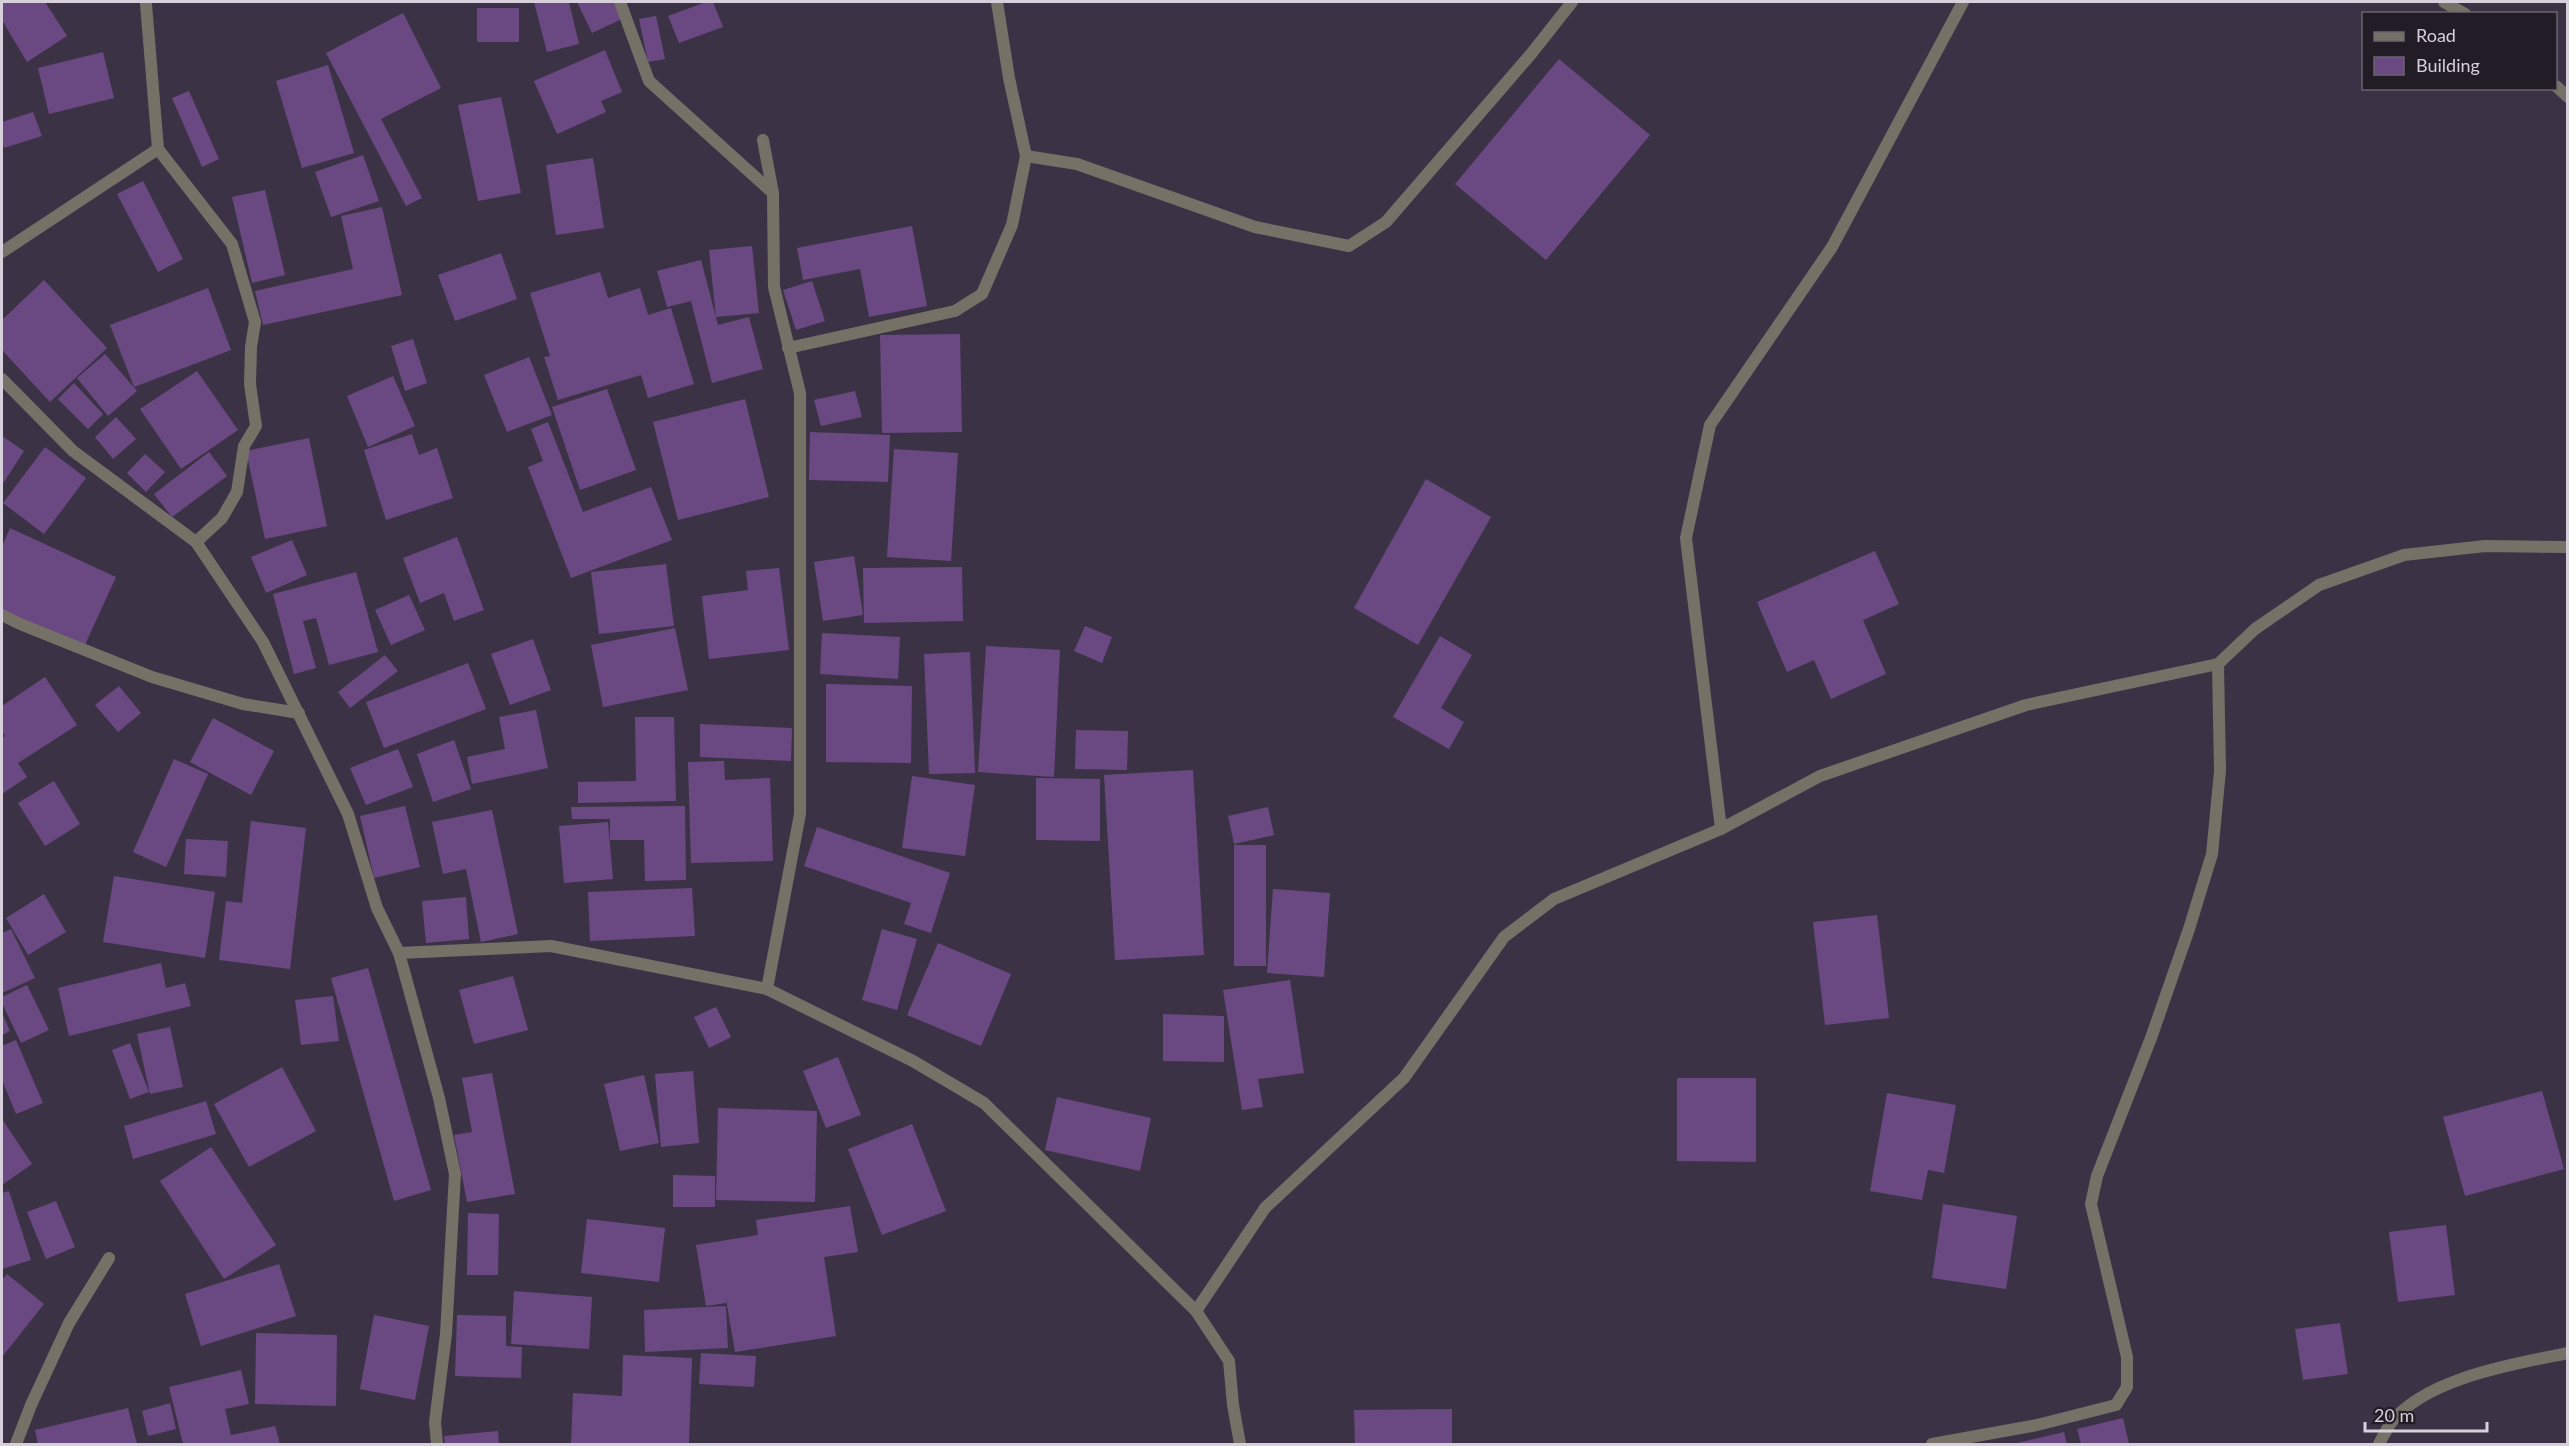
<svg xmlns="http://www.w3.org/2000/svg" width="2569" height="1446" font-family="Lato,sans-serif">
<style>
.building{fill:#6a4983}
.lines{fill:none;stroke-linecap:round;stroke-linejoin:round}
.street{stroke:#757167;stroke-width:12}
</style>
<rect width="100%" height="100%" fill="#3c3245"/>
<g class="building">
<polygon points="2,2 45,2 67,36 27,62 2,20"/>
<polygon points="534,2 569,2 579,44 547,52"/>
<polygon points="577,2 614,2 622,19 592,33"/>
<polygon points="706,2 713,2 723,27 679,43 668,16"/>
<rect x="477" y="8" width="42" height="34"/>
<polygon points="403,13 441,88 381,119 422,198 406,206 326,53"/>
<polygon points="656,16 665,59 648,62 639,19"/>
<polygon points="605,50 622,92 601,101 606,112 557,134 534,81"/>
<polygon points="103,52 114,98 49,114 38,68"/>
<polygon points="1559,59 1650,135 1546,260 1455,184"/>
<polygon points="328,65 354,153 302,168 276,81"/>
<polygon points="189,91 219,159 202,167 172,98"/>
<polygon points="501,97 521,193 478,201 458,105"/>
<polygon points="33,112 42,136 4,148 2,140 2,122"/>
<polygon points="363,155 379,201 331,217 315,172"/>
<polygon points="593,158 604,228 556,235 546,165"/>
<polygon points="143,181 183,259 158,272 117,194"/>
<polygon points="265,190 285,275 252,283 232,197"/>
<polygon points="382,207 402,295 263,325 255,291 353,269 341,216"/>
<polygon points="912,226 927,306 869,317 860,269 803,280 797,248"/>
<polygon points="752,246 759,313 716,317 709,250"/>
<polygon points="501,253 517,299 455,321 438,275"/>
<polygon points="701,260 718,325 749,317 763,369 712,383 691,301 667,307 657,271"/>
<polygon points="600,272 608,298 640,288 648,315 671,308 694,384 648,398 641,375 558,400 544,357 550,356 530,293"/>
<polygon points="44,280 107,348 50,402 2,350 2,320"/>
<polygon points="812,281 825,321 796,330 783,290"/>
<polygon points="208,288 231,350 134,387 110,325"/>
<polygon points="960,334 962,432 882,433 880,335"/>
<polygon points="413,339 427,383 405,391 391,346"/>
<polygon points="105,354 137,391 108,416 77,378"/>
<polygon points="529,357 552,415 507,432 484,375"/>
<polygon points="197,371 238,430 181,469 140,409"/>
<polygon points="393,376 415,426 368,447 347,396"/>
<polygon points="74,383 103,414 88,429 58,399"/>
<polygon points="607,389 636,470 580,490 552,407"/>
<polygon points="855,391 862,417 821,426 814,400"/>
<polygon points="745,399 769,497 678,520 653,422"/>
<polygon points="116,417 136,439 113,459 95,437"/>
<polygon points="548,422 583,512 651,487 672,540 571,578 528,467 543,461 531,429"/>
<polygon points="810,432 890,435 888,482 809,480"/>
<polygon points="412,434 419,455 437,448 453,498 386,520 364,450"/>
<polygon points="2,436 24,451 2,485"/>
<polygon points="309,438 327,526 265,539 246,451"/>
<polygon points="45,447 86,478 44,534 3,503"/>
<polygon points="894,449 958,453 951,561 887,557"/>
<polygon points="209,452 227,476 172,517 154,494"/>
<polygon points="145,454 165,472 146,492 127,473"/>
<polygon points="1426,479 1491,517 1418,645 1354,608"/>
<polygon points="10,528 116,577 83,649 2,611 2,547"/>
<polygon points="457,537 484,610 454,621 444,593 420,603 403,558"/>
<polygon points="292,540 307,575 266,593 251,557"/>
<polygon points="1875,551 1899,604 1863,620 1886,674 1831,699 1814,660 1787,672 1757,602"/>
<polygon points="854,556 863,615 823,621 814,562"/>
<polygon points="666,564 674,626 599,634 591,572"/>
<polygon points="962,567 963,621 864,623 863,568"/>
<polygon points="779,568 789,650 709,659 702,596 748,590 746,571"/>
<polygon points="356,572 378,652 329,665 316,618 303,621 316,668 294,674 273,594"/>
<polygon points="409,595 425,630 391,645 375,610"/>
<polygon points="1085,626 1112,637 1102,663 1074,651"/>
<polygon points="675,628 688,690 603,707 591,645"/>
<polygon points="822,633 900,637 898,679 820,674"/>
<polygon points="1440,636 1472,655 1441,708 1464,722 1449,749 1393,717"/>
<polygon points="533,639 551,690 510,705 491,654"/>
<polygon points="986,646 1060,650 1054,777 978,772"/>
<polygon points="970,652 975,773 929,774 924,654"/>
<polygon points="385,655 398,671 350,708 338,692"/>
<polygon points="468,663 486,709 384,748 366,702"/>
<polygon points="45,677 77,725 18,763 27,777 2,794 2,738 5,736 2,731 2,706"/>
<polygon points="826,684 912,686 911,763 826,762"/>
<polygon points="119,686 141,713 118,732 95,705"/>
<polygon points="536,710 548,768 472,784 467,757 505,749 499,717"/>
<polygon points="635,717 674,717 676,801 578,803 578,782 636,781"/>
<polygon points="213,718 274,751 251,795 190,762"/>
<polygon points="700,724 792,728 791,761 700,757"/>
<polygon points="1076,730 1128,731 1127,770 1075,769"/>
<polygon points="454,740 471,789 433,802 417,754"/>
<polygon points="398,749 413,787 366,805 350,768"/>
<polygon points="174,759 208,774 166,867 133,852"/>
<polygon points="724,761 725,780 770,778 773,861 691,863 688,762"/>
<polygon points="1193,770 1204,955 1115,960 1104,775"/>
<polygon points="912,776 975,785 965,856 902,848"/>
<polygon points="1036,778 1100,779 1100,841 1036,840"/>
<polygon points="54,781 80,824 45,846 18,803"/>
<polygon points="405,806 420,867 374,878 360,816"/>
<polygon points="685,806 686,880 645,881 644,840 610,840 610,819 572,819 571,807"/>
<polygon points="1268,807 1274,835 1234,844 1228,816"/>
<polygon points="492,810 518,934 481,942 466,869 443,874 432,822"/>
<polygon points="251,821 306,828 290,969 219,960 226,901 242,903"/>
<polygon points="608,822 613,879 564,883 559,826"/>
<polygon points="817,827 950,873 931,933 904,924 911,903 804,866"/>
<polygon points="186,839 228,841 226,877 184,874"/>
<rect x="1234" y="845" width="32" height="121"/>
<polygon points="114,876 215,892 205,958 103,942"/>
<polygon points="692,888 695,936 590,941 588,892"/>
<polygon points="1273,889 1330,893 1324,977 1267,973"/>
<polygon points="44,894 66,932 28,955 6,918"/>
<polygon points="466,897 469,939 426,943 422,901"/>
<polygon points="1877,915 1889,1018 1825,1025 1813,922"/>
<polygon points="11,929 35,978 2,993 2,933"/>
<polygon points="882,929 917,939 897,1010 862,1000"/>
<polygon points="938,943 1011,974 981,1046 907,1015"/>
<polygon points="161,963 166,988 185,983 191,1006 69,1036 58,988"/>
<polygon points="368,968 431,1190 394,1201 331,978"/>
<polygon points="513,976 528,1030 474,1044 459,990"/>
<polygon points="1290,980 1304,1073 1258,1079 1263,1107 1242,1110 1223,990"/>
<polygon points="27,985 49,1030 21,1043 2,1003 2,997"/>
<polygon points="333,996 339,1041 301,1045 295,1000"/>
<polygon points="716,1007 731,1037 709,1048 694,1017"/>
<polygon points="2,1013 10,1031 2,1035"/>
<polygon points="1163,1014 1224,1016 1224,1062 1163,1061"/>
<polygon points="170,1027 183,1087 150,1094 137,1034"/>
<polygon points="16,1040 43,1103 16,1114 2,1080 2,1046"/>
<polygon points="130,1043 149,1092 130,1099 112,1050"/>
<polygon points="838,1057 861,1115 826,1128 803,1071"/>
<polygon points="282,1067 316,1131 249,1167 214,1104"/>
<polygon points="693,1071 699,1143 661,1147 655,1074"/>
<polygon points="492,1073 515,1194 467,1202 454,1135 472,1132 462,1078"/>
<polygon points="644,1075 659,1143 620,1151 604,1084"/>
<polygon points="1677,1078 1756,1078 1756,1162 1677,1161"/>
<polygon points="2542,1091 2564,1169 2465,1196 2443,1117"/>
<polygon points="1887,1093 1956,1105 1944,1173 1928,1170 1922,1200 1870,1191"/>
<polygon points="1057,1097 1151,1118 1140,1171 1045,1150"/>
<polygon points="206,1101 216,1134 133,1159 124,1126"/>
<polygon points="718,1108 817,1111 815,1202 716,1200"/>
<polygon points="2,1119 32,1164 2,1185"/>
<polygon points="912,1124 946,1211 882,1235 848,1149"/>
<polygon points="211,1147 276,1245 224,1279 160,1181"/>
<polygon points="673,1175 715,1176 715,1207 673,1207"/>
<polygon points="9,1191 31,1260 2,1269 2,1193"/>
<polygon points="56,1201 75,1247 46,1259 27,1212"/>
<polygon points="1943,1204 2017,1216 2006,1289 1932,1278"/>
<polygon points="850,1206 858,1252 824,1257 836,1336 735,1352 726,1299 726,1303 706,1306 696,1245 758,1235 756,1220"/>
<polygon points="468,1213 499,1214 498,1275 467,1275"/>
<polygon points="587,1219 665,1228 659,1282 581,1273"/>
<polygon points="2446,1225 2455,1295 2398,1302 2389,1232"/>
<polygon points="279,1264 296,1316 201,1346 185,1294"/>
<polygon points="7,1274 44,1304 2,1357 2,1280"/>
<polygon points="514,1291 592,1297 589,1349 511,1344"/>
<polygon points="726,1306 728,1348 645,1352 644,1310"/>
<polygon points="374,1315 429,1326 415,1400 360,1389"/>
<polygon points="457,1315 506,1316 506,1346 522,1347 521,1378 455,1376"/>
<polygon points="2340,1323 2348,1374 2303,1380 2295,1329"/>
<polygon points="256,1333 337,1335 336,1406 255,1404"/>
<polygon points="701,1353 756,1356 754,1387 699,1384"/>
<polygon points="623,1355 692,1358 689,1444 571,1444 573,1393 622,1396"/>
<polygon points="241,1370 249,1404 225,1409 231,1435 275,1426 280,1444 183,1444 169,1387"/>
<polygon points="170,1403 176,1429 148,1436 142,1411"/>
<polygon points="128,1408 137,1444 38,1444 35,1430"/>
<polygon points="1452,1409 1452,1444 1355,1444 1354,1410"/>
<polygon points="2123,1418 2129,1444 2081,1444 2077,1429"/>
<polygon points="498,1431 499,1444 445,1444 444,1436"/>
<polygon points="2064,1432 2067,1444 2013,1444"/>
</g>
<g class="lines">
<g class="street">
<polyline points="620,2 649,81 773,193"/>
<polyline points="2444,2 2465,14"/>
<polyline points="146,4 158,149 232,244 255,322 251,347 250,384 256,426 244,446 237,492 222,518 196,542"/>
<polyline points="2556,86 2568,97"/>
<polyline points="763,140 773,193 774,287 800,393 800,814 767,989"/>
<polyline points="1026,156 1077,164 1255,227 1349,246 1386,222 1531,54 1572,2"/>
<polyline points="2,252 158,149"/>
<polyline points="788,348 955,311 982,294 1012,225 1026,156 1009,78 997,2"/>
<polyline points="2,379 73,451 196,542 263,642 348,814 377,908 399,953 439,1098 455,1174 446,1334 435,1422 437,1444"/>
<polyline points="2,615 20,624 152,677 243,704 299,713"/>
<polyline points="1721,829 1686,538 1710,425 1832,247 1963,2"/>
<polyline points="399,953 551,946 767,989 913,1061 984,1103 1196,1311 1229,1361 1233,1405 1240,1444"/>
<polyline points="1196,1311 1265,1208 1404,1078 1504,937 1554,899 1721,829 1820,776 2026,705 2218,664 2255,629 2319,585 2404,555 2485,546 2568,547"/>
<polyline points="16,1444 31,1405 69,1323 109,1258"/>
<polyline points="1932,1444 2037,1425 2116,1405 2127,1387 2127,1357 2091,1204 2097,1176 2151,1038 2189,929 2212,854 2220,771 2218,664"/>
<path d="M2379 1444C2382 1438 2386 1431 2390 1424 2425 1378 2514 1364 2568 1353"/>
</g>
</g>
<rect width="2569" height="1446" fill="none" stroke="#d7d0dc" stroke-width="6"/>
<rect x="2362" y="12" width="195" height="78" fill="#211c25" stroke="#6a646e" stroke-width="1.5"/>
<rect x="2374" y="32" width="30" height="9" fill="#757167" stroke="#6a646e" stroke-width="1.5"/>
<text x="2416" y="42" font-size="18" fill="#d7d0dc">Road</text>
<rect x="2374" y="57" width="30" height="18" fill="#6a4983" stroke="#6a646e" stroke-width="1.5"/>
<text x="2416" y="72" font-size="18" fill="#d7d0dc">Building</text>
<path d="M2365 1422v9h122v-9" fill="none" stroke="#d7d0dc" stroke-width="3"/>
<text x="2374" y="1422" font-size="18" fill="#d7d0dc" stroke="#211c25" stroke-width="4.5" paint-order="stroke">20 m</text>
</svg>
